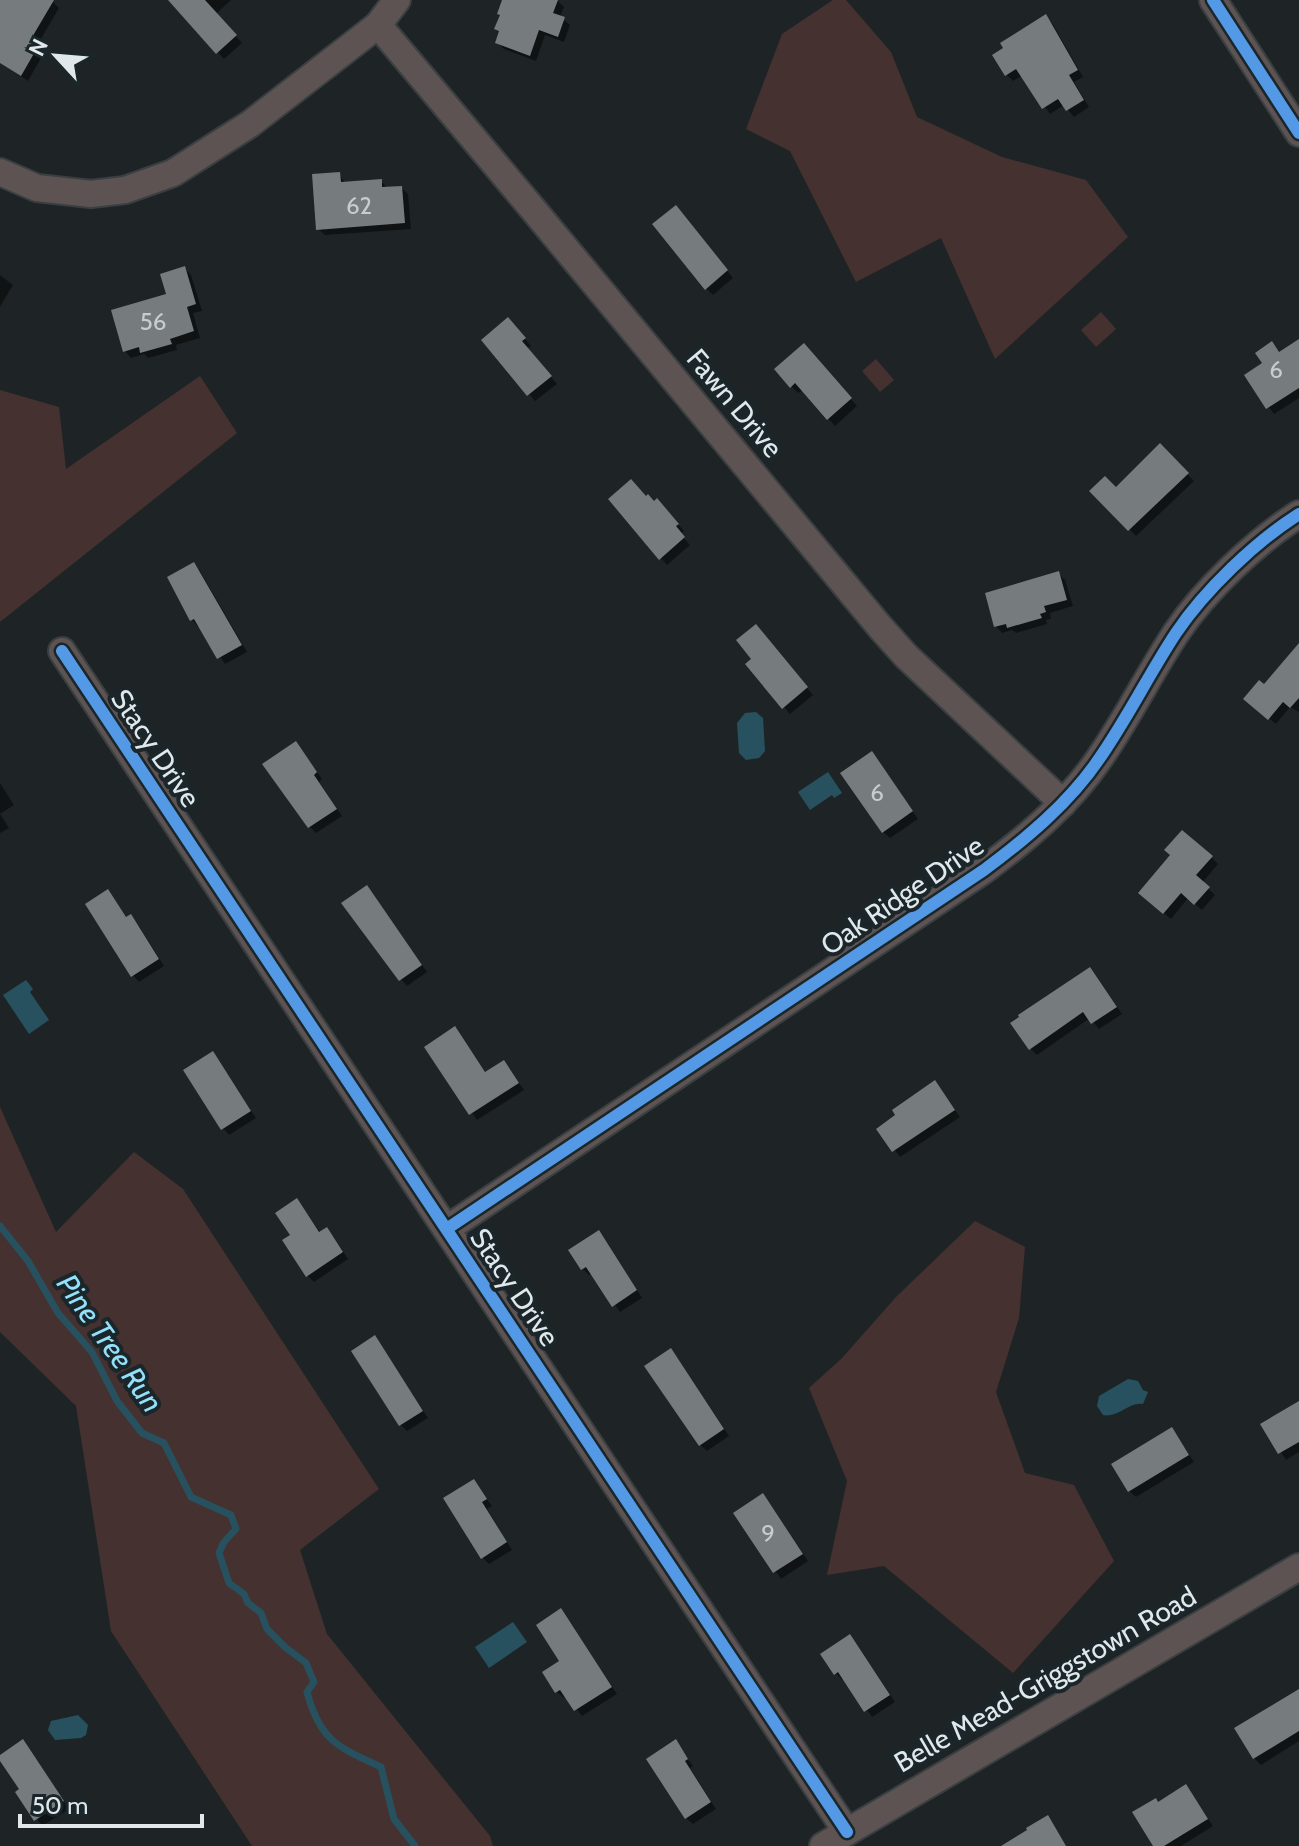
<svg xmlns="http://www.w3.org/2000/svg" width="1299" height="1846" font-family="Cabin,sans-serif">
<style>
.green{fill:#45312f}
.water{fill:#27515e}
.shadow{fill:#0007}
.lines{fill:none;stroke-linecap:round;stroke-linejoin:round}
.stream{stroke:#27515e;stroke-width:7}
.building{fill:#767c7e}
.minor-casing{stroke:#3a3f41;stroke-width:30}
.minor{stroke:#5d5352;stroke-width:26}
.cycleway-casing{stroke:#1a262a;stroke-width:17}
.cycleway{stroke:#5399e6;stroke-width:12}
.labels{text-anchor:middle;dominant-baseline:central;stroke-width:8;stroke-linejoin:round;paint-order:stroke}
.number-label{font-size:24px;fill:#c6cdd0}
.street-label{font-size:28px;fill:#e0e8eb;stroke:#1a262a}
.water-label{font-size:30px;font-style:italic;fill:#93e0fb;stroke:#1a262a}
</style>
<rect width="100%" height="100%" fill="#1e2426"/>
<g class="green">
<polygon points="833,0 846,0 891,52 917,117 1002,157 1086,180 1128,237 995,359 941,238 856,282 790,151 746,129 782,34"/>
<polygon points="1101,312 1116,329 1096,347 1081,330"/>
<polygon points="876,359 894,380 880,392 862,371"/>
<polygon points="200,376 237,433 0,622 0,390 59,407 66,469"/>
<polygon points="0,1107 56,1232 134,1152 183,1189 379,1489 300,1550 327,1634 490,1836 493,1846 252,1846 111,1631 76,1406 0,1332"/>
<polygon points="975,1221 1025,1247 1019,1318 996,1392 1025,1473 1074,1485 1114,1561 1013,1673 884,1566 827,1575 847,1481 809,1388 842,1358 896,1297"/>
</g>
<g class="water">
<polygon points="756,712 763,718 765,751 759,758 746,760 739,753 737,723 745,713"/>
<polygon points="828,772 842,793 834,798 832,795 810,810 798,792"/>
<polygon points="26,980 33,989 30,992 49,1020 29,1034 3,995"/>
<path d="M1128 1379 1138 1381 1143 1390 1148 1392 1143 1404C1128 1402 1119 1418 1103 1415L1097 1406 1099 1396Z"/>
<polygon points="513,1622 527,1642 489,1668 475,1647"/>
<polygon points="78,1715 88,1725 86,1735 81,1738 55,1740 48,1730 51,1721"/>
</g>
<g class="shadow">
<polygon points="0,0 51,0 59,8 38,44 45,51 28,81 0,62"/>
<polygon points="170,0 231,0 216,14 242,43 224,59"/>
<polygon points="504,0 557,0 564,7 560,17 570,25 564,42 545,35 536,61 504,49 497,42 501,33 497,29"/>
<polygon points="1046,17 1052,23 1083,77 1074,82 1089,107 1074,117 1064,105 1050,114 1023,75 1013,81 1007,75"/>
<polygon points="339,174 346,184 381,181 388,189 402,188 408,194 411,229 325,235 318,229"/>
<polygon points="682,214 733,278 713,295 706,288"/>
<polygon points="185,269 191,275 202,311 193,313 200,338 176,345 177,350 148,358 144,354 131,358 125,351 168,295"/>
<polygon points="0,275 13,285 0,307"/>
<polygon points="514,326 531,346 527,348 557,384 535,401 483,340"/>
<polygon points="1299,342 1299,398 1274,414 1247,376 1265,364 1272,344 1281,354"/>
<polygon points="811,352 857,406 835,426 803,390 798,393 791,386"/>
<polygon points="1160,446 1194,481 1136,536 1092,491 1116,490"/>
<polygon points="646,499 664,508 684,531 680,534 690,545 667,565 661,558"/>
<polygon points="194,564 200,571 247,652 225,664 200,625 198,627 192,620"/>
<polygon points="1059,574 1065,580 1073,606 1050,613 1051,619 1046,620 1047,624 1016,633 1012,630 1002,633 996,626"/>
<polygon points="762,633 813,695 790,714 748,664 754,659"/>
<polygon points="1299,646 1299,712 1290,707 1276,724 1252,705"/>
<polygon points="296,743 322,779 319,782 342,816 316,833 310,827"/>
<polygon points="878,760 918,819 890,838 883,832"/>
<polygon points="0,783 14,805 0,814"/>
<polygon points="0,814 9,828 0,833"/>
<polygon points="1212,858 1218,864 1202,883 1215,895 1202,910 1188,898 1171,919 1147,899"/>
<polygon points="367,887 427,972 407,986 370,942 344,903"/>
<polygon points="108,892 127,919 130,917 137,923 164,966 139,982 133,975"/>
<polygon points="1096,976 1122,1014 1099,1029 1090,1018 1037,1055 1030,1048"/>
<polygon points="455,1029 487,1074 504,1062 524,1090 477,1120 427,1047"/>
<polygon points="213,1053 256,1118 229,1135 223,1128"/>
<polygon points="935,1083 960,1117 900,1157 879,1129"/>
<polygon points="297,1201 321,1233 326,1229 333,1236 348,1259 314,1282 307,1275 293,1235"/>
<polygon points="605,1239 642,1298 620,1312 593,1273 589,1275 583,1269"/>
<polygon points="375,1338 428,1418 407,1431 401,1425"/>
<polygon points="677,1357 729,1436 707,1451 700,1445"/>
<polygon points="1299,1403 1299,1452 1286,1460 1263,1424"/>
<polygon points="1172,1429 1194,1462 1136,1497 1129,1491"/>
<polygon points="473,1481 492,1506 487,1509 512,1550 489,1564 483,1558"/>
<polygon points="769,1502 808,1561 781,1579 736,1514"/>
<polygon points="561,1611 617,1694 582,1716 567,1696 564,1698 557,1692 562,1662"/>
<polygon points="856,1643 895,1702 872,1717 845,1678 842,1680 836,1673"/>
<polygon points="1299,1691 1299,1741 1261,1765 1254,1758"/>
<polygon points="23,1742 69,1809 42,1826 18,1792 22,1790"/>
<polygon points="675,1742 693,1766 690,1768 716,1809 693,1824 686,1818"/>
<polygon points="1186,1787 1213,1826 1181,1846 1155,1846 1159,1804"/>
</g>
<g class="lines">
<path class="stream" d="M0 1226 28 1261 58 1313 92 1352 117 1401 142 1433 164 1443 191 1497 231 1515 236 1529 224 1542 219 1553 229 1583 244 1594 248 1603 261 1613 267 1629 285 1647 306 1663 314 1682 307 1692C320 1741 338 1747 381 1767L394 1819 415 1846"/>
</g>
<g class="building">
<polygon points="0,0 54,0 31,39 40,43 21,76 0,63"/>
<polygon points="168,0 205,0 237,35 216,54"/>
<polygon points="502,0 558,0 553,13 565,17 558,37 539,30 530,56 495,43 499,31 494,29 500,15 497,14"/>
<polygon points="1046,14 1078,70 1069,75 1084,100 1066,111 1058,99 1042,109 1016,69 1005,76 992,55 1003,48 1000,43"/>
<polygon points="340,172 341,182 382,179 382,187 402,186 405,223 316,230 312,174"/>
<polygon points="676,205 728,270 705,290 652,224"/>
<polygon points="185,266 196,304 187,307 194,331 170,339 172,344 140,353 139,347 123,352 111,310 166,294 160,274"/>
<polygon points="508,317 526,338 522,341 552,376 527,396 481,340"/>
<polygon points="1299,339 1299,388 1266,409 1244,375 1262,363 1255,353 1272,341 1279,352"/>
<polygon points="804,343 852,398 827,420 795,383 790,388 774,369"/>
<polygon points="1160,443 1189,473 1128,531 1089,491 1105,476 1116,487"/>
<polygon points="631,479 646,496 648,494 654,501 657,498 679,524 676,526 685,537 659,560 608,499"/>
<polygon points="194,562 242,645 217,659 194,619 190,621 167,577"/>
<polygon points="1059,571 1067,600 1044,606 1046,612 1040,614 1042,618 1007,628 1006,624 994,627 985,593"/>
<polygon points="756,624 808,687 782,709 745,664 751,659 736,640"/>
<polygon points="1299,643 1299,698 1290,708 1283,702 1268,720 1243,699 1259,680 1264,684"/>
<polygon points="296,741 317,772 314,775 337,809 308,828 262,764"/>
<polygon points="872,751 913,811 882,833 840,773"/>
<polygon points="1182,830 1213,856 1196,875 1210,887 1194,905 1181,893 1163,914 1138,893 1170,855 1164,850"/>
<polygon points="367,885 422,965 399,981 341,903"/>
<polygon points="108,889 126,917 131,914 159,959 131,977 85,904"/>
<polygon points="1090,967 1117,1007 1091,1024 1083,1012 1029,1050 1010,1023 1019,1017 1018,1015"/>
<polygon points="455,1026 485,1072 504,1060 519,1083 469,1115 424,1047"/>
<polygon points="213,1051 251,1111 221,1130 183,1070"/>
<polygon points="935,1080 955,1110 892,1152 876,1129 895,1115 892,1110"/>
<polygon points="297,1198 319,1232 327,1227 343,1252 306,1277 282,1240 290,1235 275,1213"/>
<polygon points="599,1230 637,1290 612,1307 586,1267 581,1270 568,1250"/>
<polygon points="375,1335 423,1411 399,1426 351,1351"/>
<polygon points="671,1348 724,1429 699,1446 644,1366"/>
<polygon points="1299,1401 1299,1442 1278,1454 1260,1424"/>
<polygon points="1172,1427 1189,1455 1128,1492 1111,1464"/>
<polygon points="474,1479 487,1499 482,1502 507,1542 481,1559 443,1498"/>
<polygon points="763,1493 803,1554 773,1573 733,1513"/>
<polygon points="561,1608 612,1687 574,1711 560,1690 555,1693 542,1672 559,1661 536,1625"/>
<polygon points="850,1634 890,1695 864,1712 838,1672 834,1675 820,1654"/>
<polygon points="1299,1689 1299,1731 1253,1759 1234,1728"/>
<polygon points="23,1739 64,1801 34,1821 15,1792 19,1789 0,1761 0,1755"/>
<polygon points="676,1739 688,1759 685,1761 711,1802 685,1819 646,1759"/>
<polygon points="1186,1784 1208,1819 1164,1846 1153,1846 1132,1812 1156,1798 1158,1802"/>
<polygon points="1048,1815 1066,1846 1001,1846 1027,1830 1026,1828"/>
</g>
<g class="lines">
<defs>
<g id="minor">
<polyline points="1213,0 1299,133"/>
<polyline points="378,25 532,208 880,627 906,656 1063,803"/>
<polyline points="0,172 37,188 91,194 125,190 173,173 250,124 378,25 397,0"/>
<polyline points="62,651 847,1832"/>
<path d="M448 1228 984 870C1027 838 1069 803 1099 759 1127 719 1149 674 1176 633 1205 590 1255 542 1299 514"/>
<polyline points="823,1846 1299,1567"/>
</g>
</defs>
<use href="#minor" class="minor-casing"/>
<use href="#minor" class="minor"/>
<defs>
<g id="cycleway">
<polyline points="1213,0 1299,133"/>
<polyline points="62,651 847,1832"/>
<path d="M448 1228 984 870C1027 838 1069 803 1099 759 1127 719 1149 674 1176 633 1205 590 1255 542 1299 514"/>
</g>
</defs>
<use href="#cycleway" class="cycleway-casing"/>
<use href="#cycleway" class="cycleway"/>
</g>
<g class="labels">
<g class="number-label">
<text x="359" y="205">62</text>
<text x="153" y="321">56</text>
<text x="1276" y="369">6</text>
<text x="877" y="792">6</text>
<text x="768" y="1533">9</text>
</g>
<g class="street-label">
<text transform="translate(735 403) rotate(50)">Fawn Drive</text>
<text transform="translate(156 748) rotate(56)">Stacy Drive</text>
<text transform="translate(902 895) rotate(-34)">Oak Ridge Drive</text>
<text transform="translate(515 1287) rotate(56)">Stacy Drive</text>
<text transform="translate(1045 1679) rotate(-30)">Belle Mead-Griggstown Road</text>
</g>
<g class="water-label">
<text transform="translate(110 1343) rotate(55)">Pine Tree Run</text>
</g>
</g>
<g transform="translate(56 56) rotate(296)" stroke="#1a262a" stroke-width="6" paint-order="stroke">
<path d="M0-6L14 30L0 20L-14 30Z" fill="#e0e8eb"/>
<text y="-12" font-size="22" font-weight="bold" text-anchor="middle" fill="#e0e8eb">N</text>
</g>
<path d="M20 1814v12h182v-12" fill="none" stroke="#e0e8eb" stroke-width="4"/>
<text x="32" y="1814" font-size="24" fill="#e0e8eb" stroke="#1a262a" stroke-width="6" paint-order="stroke">50 m</text>
</svg>
